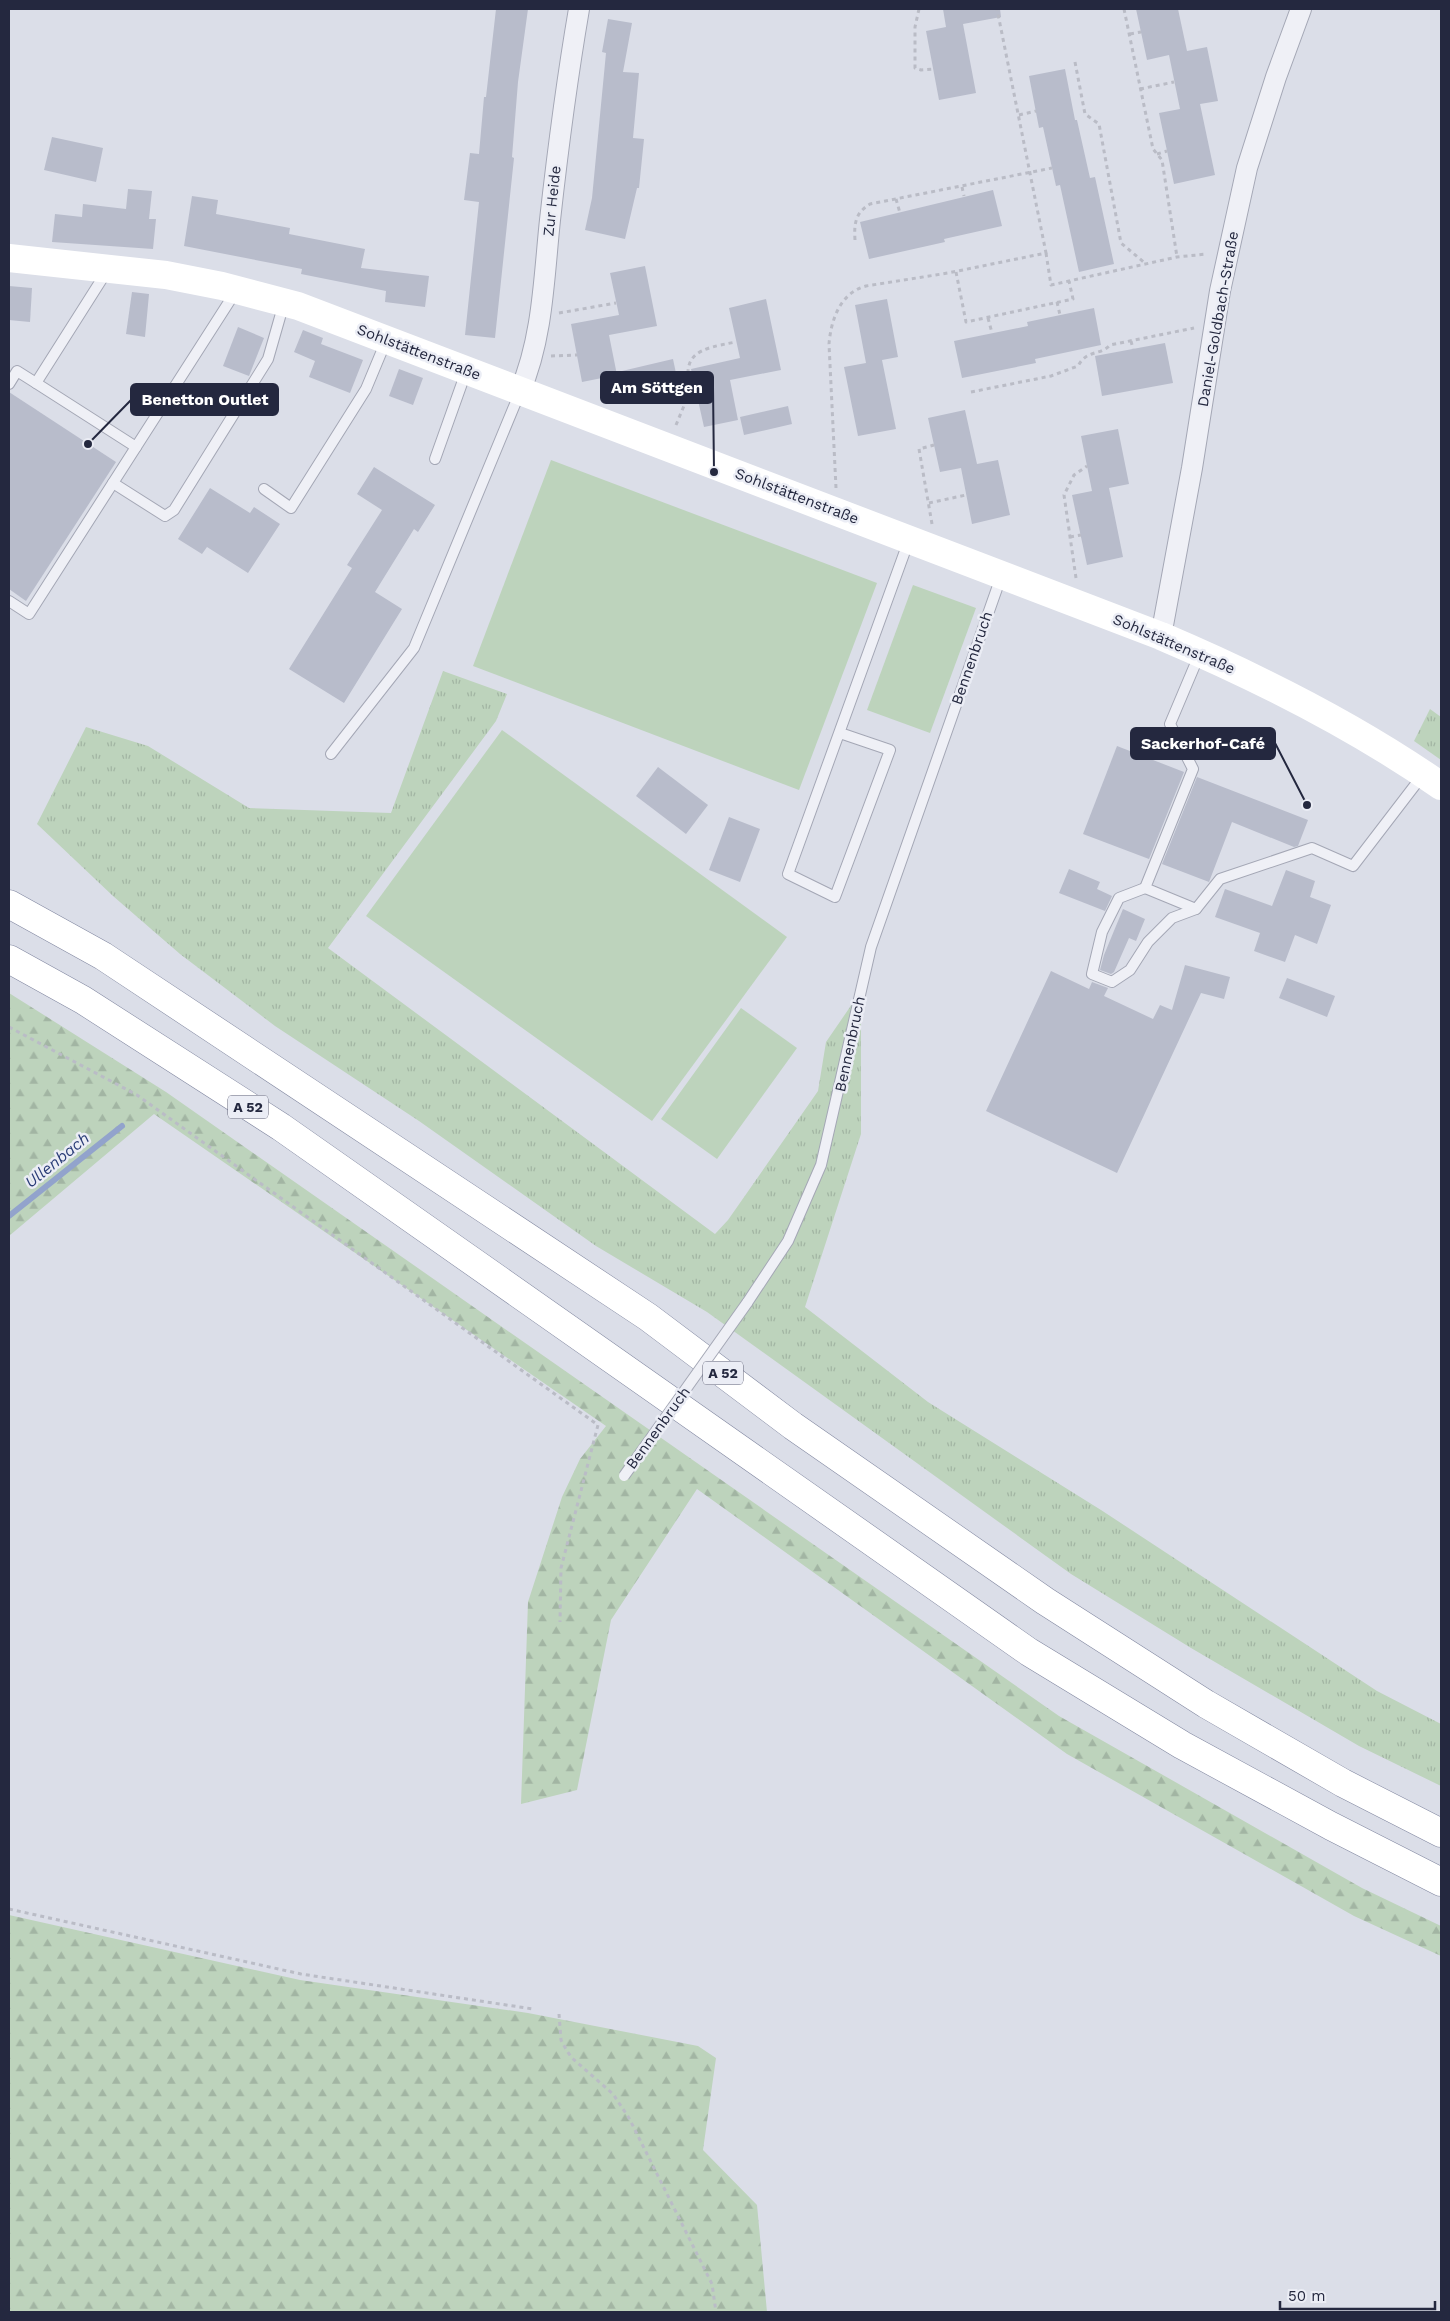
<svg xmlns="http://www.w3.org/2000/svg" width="1450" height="2321" font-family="'Work Sans',sans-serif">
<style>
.grass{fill:url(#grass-tufts)}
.forest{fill:url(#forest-firs)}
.pitch{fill:#bdd3bc}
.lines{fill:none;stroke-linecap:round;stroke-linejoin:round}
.stream{stroke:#92a3cc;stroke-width:6}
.building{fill:#b8bccb}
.lane-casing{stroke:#a4a7b5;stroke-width:12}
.street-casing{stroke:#a4a7b5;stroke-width:22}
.highway-casing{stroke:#8187a0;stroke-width:29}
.path{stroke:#babcc6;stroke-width:3;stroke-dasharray:4 4;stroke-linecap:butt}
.lane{stroke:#eff0f6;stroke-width:10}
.street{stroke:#eff0f6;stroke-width:20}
.secondary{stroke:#fff;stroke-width:28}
.highway{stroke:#fff;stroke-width:28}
.lane-bridge-casing{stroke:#a4a7b5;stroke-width:12;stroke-linecap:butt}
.lane-bridge{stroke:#eff0f6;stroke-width:10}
.labels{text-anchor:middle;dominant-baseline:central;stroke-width:5;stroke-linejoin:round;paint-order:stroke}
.shield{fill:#ebedf5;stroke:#606376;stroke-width:1}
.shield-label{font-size:14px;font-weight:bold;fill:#24283f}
.street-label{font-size:15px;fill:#24283f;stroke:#ebedf5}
.water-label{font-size:16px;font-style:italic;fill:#2a3d77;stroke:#ebedf5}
.leader{fill:none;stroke:#24283f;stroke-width:2}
.callout-dot{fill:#24283f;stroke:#ebedf5;stroke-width:2}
.callout{fill:#24283f;stroke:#24283f;stroke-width:2}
.callout-label{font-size:16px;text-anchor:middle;font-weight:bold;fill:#fff}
</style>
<defs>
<pattern id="grass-tufts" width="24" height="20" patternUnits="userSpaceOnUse" patternTransform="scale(1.25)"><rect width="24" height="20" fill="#bdd3bc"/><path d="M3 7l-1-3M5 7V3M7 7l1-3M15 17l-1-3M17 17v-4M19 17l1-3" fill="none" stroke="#a2b5a3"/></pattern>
<pattern id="forest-firs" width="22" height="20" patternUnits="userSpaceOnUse" patternTransform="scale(1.25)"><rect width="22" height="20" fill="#bdd3bc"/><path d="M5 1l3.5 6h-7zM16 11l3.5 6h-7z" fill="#a2b5a3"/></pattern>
</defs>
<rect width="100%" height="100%" fill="#dbdee8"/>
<g class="grass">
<polygon points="443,671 507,694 496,721 328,948 715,1234 728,1220 818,1091 826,1042 861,991 861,1134 805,1307 928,1402 1101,1510 1377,1691 1441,1724 1441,1786 1359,1746 1191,1648 1071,1574 707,1312 596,1246 419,1121 275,1026 180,954 113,896 37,824 86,727 148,746 249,808 391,813"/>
<polygon points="1430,709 1441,717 1441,760 1414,741"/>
</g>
<g class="forest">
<polygon points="9,993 166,1092 1059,1716 1362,1888 1441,1926 1441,1956 1354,1916 1067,1754 697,1489 611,1620 577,1790 521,1804 528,1602 562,1497 580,1459 606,1426 154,1114 9,1236"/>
<polygon points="9,1915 300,1980 528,2013 698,2046 716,2058 703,2150 757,2205 767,2312 9,2312"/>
</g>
<g class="pitch">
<polygon points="551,460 877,583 799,790 473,666"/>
<polygon points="913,585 976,608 930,733 867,710"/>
<polygon points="502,730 787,937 652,1121 366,916"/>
<polygon points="741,1008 797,1048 717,1159 661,1119"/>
</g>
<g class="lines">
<polyline class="stream" points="9,1216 122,1126"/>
</g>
<g class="building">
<polygon points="496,9 528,9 518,82 512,157 514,158 495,338 465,335 479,202 464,200 470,153 479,154 484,97 486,97"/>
<polygon points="943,9 1000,9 1001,17 963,24 976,93 939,100 926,31 946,27"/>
<polygon points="1136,9 1178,9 1187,51 1207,47 1218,101 1200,104 1215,175 1174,184 1159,113 1180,109 1169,55 1147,60"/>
<polygon points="608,19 632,23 623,72 639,73 633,138 644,139 639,188 637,188 625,239 585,230 592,198 606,53 602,52"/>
<polygon points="1065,69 1075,120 1077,120 1090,178 1095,177 1114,264 1079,272 1060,185 1056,186 1043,127 1039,128 1029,76"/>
<polygon points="52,137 103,148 96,182 44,170"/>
<polygon points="128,189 152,191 149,219 156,219 153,249 52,242 55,214 82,217 83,204 126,209"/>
<polygon points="993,190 1002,226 944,239 945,242 869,259 860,222"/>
<polygon points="192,196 218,200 216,214 290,228 289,234 365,249 361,268 429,276 425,307 385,302 386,291 301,274 302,269 184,246"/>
<polygon points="645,266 657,326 609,335 617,375 582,382 571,324 619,315 610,273"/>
<polygon points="9,286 32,288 30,322 9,320"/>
<polygon points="132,292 149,294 145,337 126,334"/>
<polygon points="766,299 781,370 730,380 738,420 704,427 691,369 740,358 729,308"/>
<polygon points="887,299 898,357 882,360 896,429 858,436 844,367 866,363 855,305"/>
<polygon points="1094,308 1101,345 1035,359 1036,363 962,378 954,341 1028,326 1027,322"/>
<polygon points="238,327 264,338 249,376 223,366"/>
<polygon points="303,330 323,338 321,344 363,360 350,393 309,377 315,361 294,352"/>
<polygon points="1165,343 1173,383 1102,396 1095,356"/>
<polygon points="673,359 677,378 626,390 622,371"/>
<polygon points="399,369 423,378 413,405 389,396"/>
<polygon points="9,392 116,462 26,601 9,589"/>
<polygon points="788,406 792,424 744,435 740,417"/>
<polygon points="965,410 977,464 998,460 1010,515 972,524 961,468 940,472 928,418"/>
<polygon points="1118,429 1129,484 1109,488 1123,557 1087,565 1072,495 1092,491 1081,436"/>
<polygon points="374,467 435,505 418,532 414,529 375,592 402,609 344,703 289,669 352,568 347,565 382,510 357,494"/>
<polygon points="210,488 250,513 254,507 280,524 248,573 207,547 202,554 178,539"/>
<polygon points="1117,746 1184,772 1149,859 1083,834"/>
<polygon points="658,767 708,805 686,834 636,796"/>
<polygon points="1197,777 1308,820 1298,846 1294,847 1232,822 1209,882 1162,864"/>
<polygon points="729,817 760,829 740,882 709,870"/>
<polygon points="1069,869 1100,882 1097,889 1112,896 1105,911 1059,893"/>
<polygon points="1286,870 1315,881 1310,897 1331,905 1317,944 1295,935 1285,962 1254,951 1260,933 1215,917 1225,889 1272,906"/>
<polygon points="1123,909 1145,919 1136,941 1129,938 1114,972 1111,974 1100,970 1104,955"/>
<polygon points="1185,965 1230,977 1224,999 1201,993 1117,1173 986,1111 1051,971 1089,989 1092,982 1108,988 1104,996 1153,1019 1160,1005 1172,1010"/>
<polygon points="1287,978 1335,996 1327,1017 1279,998"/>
</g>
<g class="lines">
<defs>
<g id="lane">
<polyline points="107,271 36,383 136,447 236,291"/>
<polyline points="9,384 17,371 36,383"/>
<polyline points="435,459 466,372"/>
<polyline points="113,483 165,516 174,510 268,359 284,303"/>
<polyline points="264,489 291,508 366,389 386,341"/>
<polyline points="9,601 29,614 136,447"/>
<polyline points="1200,653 1170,724 1193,769 1145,888 1196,909 1220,879 1312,848 1353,866 1422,776"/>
<polyline points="840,733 890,750 835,897 788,874 909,540"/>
<polyline points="331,754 414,648 520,392"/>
<polyline points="1145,888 1119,898 1102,932 1092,974 1112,982 1130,970 1148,942 1172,918 1196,909"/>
<polyline points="747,1303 788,1241 821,1165 871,947 1001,577"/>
</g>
<g id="street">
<path d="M520 391C543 338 544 276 550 220 558 148 567 79 579 9"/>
<polyline points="1161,636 1192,468 1220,291 1247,168 1276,77 1301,9"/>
</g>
<g id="highway">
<polyline points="9,904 103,956 648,1317 793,1426 1045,1601 1206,1704 1343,1783 1441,1833"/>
<polyline points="9,959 83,1000 281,1127 1029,1652 1182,1745 1331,1826 1441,1882"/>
</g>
</defs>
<use href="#lane" class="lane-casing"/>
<use href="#street" class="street-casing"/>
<use href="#highway" class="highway-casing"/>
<g class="path">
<polyline points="919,9 915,27 915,68 921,70 933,69"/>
<polyline points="1124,9 1153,149 1162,160 1177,257"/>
<polyline points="1130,34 1141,32"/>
<polyline points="1075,62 1085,114 1099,124 1121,243 1146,264"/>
<polyline points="1140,89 1174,82"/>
<polyline points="1019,115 1036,111"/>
<polyline points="1157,154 1167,151"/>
<polyline points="962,187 964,196"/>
<polyline points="896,199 900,213"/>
<path d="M855 240C854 224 855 213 870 204L1052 168"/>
<polyline points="1046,253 1051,285 1177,257 1207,254"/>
<polyline points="956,272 966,322 1073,299 1069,281"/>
<polyline points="1057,302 1060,315"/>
<polyline points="559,313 616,303"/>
<polyline points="988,318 992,333"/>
<polyline points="1131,341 1133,349"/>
<polyline points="551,356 577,355"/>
<path d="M971 392 1051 376 1078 366C1087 349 1100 356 1110 345L1194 328"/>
<path d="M692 397C679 353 698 349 736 342"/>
<polyline points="676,425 686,401 697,396"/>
<path d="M836 488 829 344C831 320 840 293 866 286L948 273 1046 253 997 9"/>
<polyline points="929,503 966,495"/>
<polyline points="932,524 919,449 934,445"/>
<polyline points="1070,537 1081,535"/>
<polyline points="1076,578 1064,495 1074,475 1087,466"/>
<polyline points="9,1027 137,1095 598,1425 561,1568 560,1622"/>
<polyline points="9,1909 301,1974 533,2009"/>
<polyline points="559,2014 561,2040 567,2051 572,2058 613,2094 629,2118 712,2284 716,2312"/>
</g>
<use href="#lane" class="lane"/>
<use href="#street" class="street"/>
<path class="secondary" d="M9 258 166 275 222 286 298 306 1161 636C1255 676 1358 728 1441 786"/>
<use href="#highway" class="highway"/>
<defs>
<polyline id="lane-bridge" points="624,1476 747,1303"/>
</defs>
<use href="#lane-bridge" class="lane-bridge-casing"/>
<use href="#lane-bridge" class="lane-bridge"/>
</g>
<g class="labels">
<g class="shield">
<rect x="228" y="1095.5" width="40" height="23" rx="4"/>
<rect x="703" y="1361.5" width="40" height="23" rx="4"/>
</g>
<g class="shield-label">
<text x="248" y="1107">A 52</text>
<text x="723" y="1373">A 52</text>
</g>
<g class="street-label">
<text transform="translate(552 201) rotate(-84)">Zur Heide</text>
<text transform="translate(1218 319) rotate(-80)">Daniel-Goldbach-Straße</text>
<text transform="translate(419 352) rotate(21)">Sohlstättenstraße</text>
<text transform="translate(797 496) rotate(21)">Sohlstättenstraße</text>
<text transform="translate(1174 644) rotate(23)">Sohlstättenstraße</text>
<text transform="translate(972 658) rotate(-71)">Bennenbruch</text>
<text transform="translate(850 1044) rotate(-78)">Bennenbruch</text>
<text transform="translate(658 1428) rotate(-54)">Bennenbruch</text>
</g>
<g class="water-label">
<text transform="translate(57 1160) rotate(-39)">Ullenbach</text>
</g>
</g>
<path class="leader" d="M714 472L713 387M88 444L131 400M1307 805L1275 743"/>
<g class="callout-dot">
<circle cx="714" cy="472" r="5"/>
<circle cx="88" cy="444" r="5"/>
<circle cx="1307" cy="805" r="5"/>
</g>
<g class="callout">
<rect x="601" y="372" width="112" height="31" rx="5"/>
<rect x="131" y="384" width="147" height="31" rx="5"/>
<rect x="1131" y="728" width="144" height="31" rx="5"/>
</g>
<g class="callout-label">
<text x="657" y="393">Am Söttgen</text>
<text x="205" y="405">Benetton Outlet</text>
<text x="1203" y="749">Sackerhof-Café</text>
</g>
<rect width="1450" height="2321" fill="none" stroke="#24283f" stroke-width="20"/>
<path d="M1280 2301v8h155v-8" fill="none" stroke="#24283f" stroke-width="2.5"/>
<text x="1288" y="2301" font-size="15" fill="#24283f" stroke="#ebedf5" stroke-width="4" paint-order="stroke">50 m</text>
</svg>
